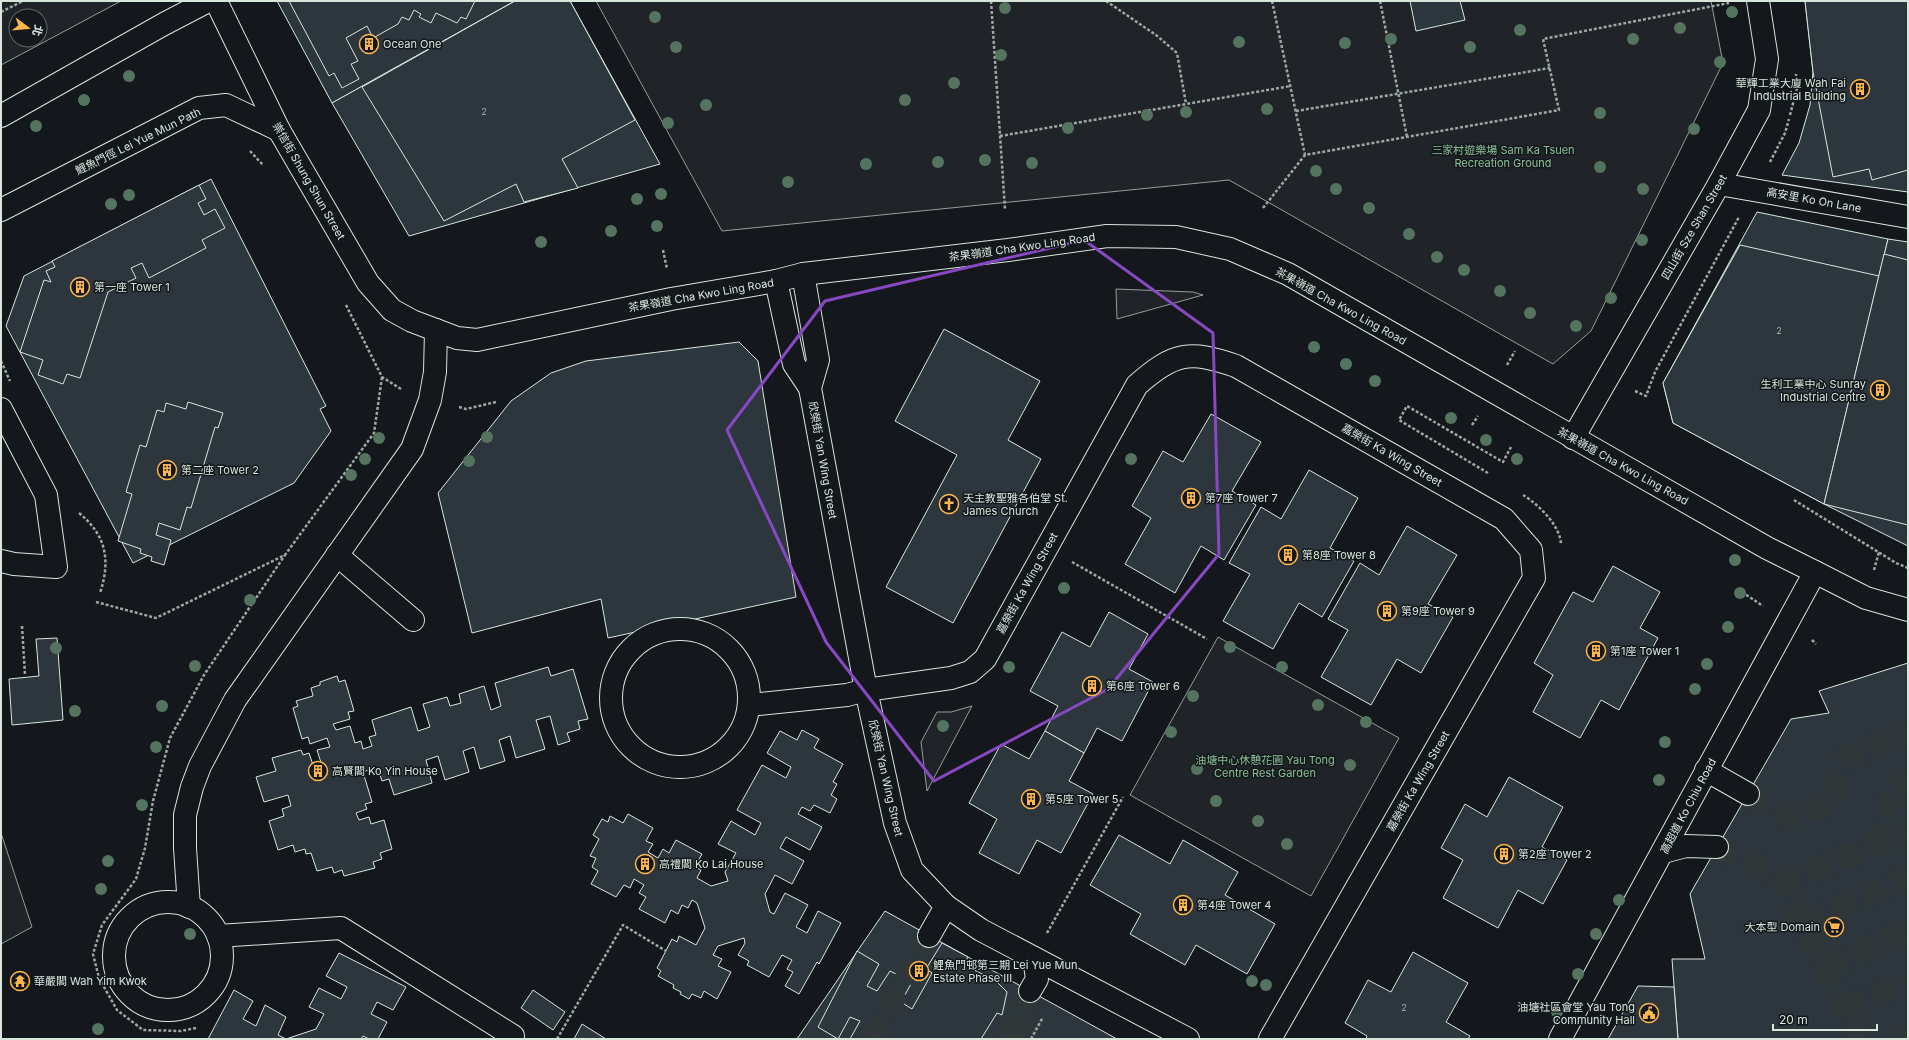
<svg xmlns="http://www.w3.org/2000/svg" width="1909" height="1040" font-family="Inter,'Noto Sans TC',sans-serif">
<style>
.green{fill:#202428;stroke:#939e99;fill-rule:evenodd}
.building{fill:#2c363c;stroke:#d8e6dc}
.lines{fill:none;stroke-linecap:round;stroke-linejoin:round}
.minor-tunnel{stroke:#313739;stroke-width:22;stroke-dasharray:22 11;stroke-linecap:butt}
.minor-casing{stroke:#d8e6dc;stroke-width:24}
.major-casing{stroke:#d8e6dc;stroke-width:24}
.path{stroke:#9da8a2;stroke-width:2.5;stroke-dasharray:3 2;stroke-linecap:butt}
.minor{stroke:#14181c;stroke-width:22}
.major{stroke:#14181c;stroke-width:22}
.tree{fill:#55745f}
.marked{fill:none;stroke:#8948c3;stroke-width:3;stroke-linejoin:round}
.labels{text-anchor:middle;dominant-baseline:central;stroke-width:3;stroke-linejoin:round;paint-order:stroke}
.number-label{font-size:9px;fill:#adbab4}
.poi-label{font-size:11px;fill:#d8e6dc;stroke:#14181c;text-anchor:start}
.street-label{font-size:11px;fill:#d8e6dc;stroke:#14181c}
.park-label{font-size:11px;fill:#8ac095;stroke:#14181c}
</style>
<rect width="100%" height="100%" fill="#14181c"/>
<g class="green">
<path d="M1 1H121L1 65ZM16 16H40V40H16Z"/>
<polygon points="596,1 1711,1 1723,63 1591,331 1553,364 1229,180 722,231"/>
<polygon points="1116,289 1193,292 1203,295 1117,319"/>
<polygon points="1218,637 1399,738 1311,896 1130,795"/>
<polygon points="972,706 927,791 921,742 937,712 951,712"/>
<polygon points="1,833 32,927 1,944"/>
</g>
<g class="building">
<polygon points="277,1 515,1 332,103"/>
<polygon points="289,1 475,1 466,19 461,17 457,23 436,13 431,23 419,17 421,14 414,10 409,20 402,17 398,24 373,38 367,26 346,38 358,61 351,64 359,79 342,88 334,73 329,76"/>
<polygon points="515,1 570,1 660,164 409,236 332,103"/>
<polygon points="515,1 570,1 635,120 562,159 578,188 524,202 516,184 444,221 362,87"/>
<polygon points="1410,1 1460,1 1465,20 1416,31"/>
<polygon points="1805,1 1908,1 1908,192 1782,175 1799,143 1810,105 1813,72"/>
<polygon points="1805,1 1908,1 1908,170 1872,180 1869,169 1833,177 1813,72"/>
<polygon points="211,179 326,406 320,409 331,431 294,483 133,563 6,326 24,276"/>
<polygon points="199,185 206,199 198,203 204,215 215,209 225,228 202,240 206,248 149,278 142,263 131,268 136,278 108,292 80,378 67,374 63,384 38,375 43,360 20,352 44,280 51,282 46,271 55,267 52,261"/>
<polygon points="1757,212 1888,239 1824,504 1673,423 1663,383"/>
<polygon points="1888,239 1908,242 1908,546 1824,504"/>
<polygon points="1740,245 1879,276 1824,504 1673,423 1663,383"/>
<polygon points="1884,254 1908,260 1908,525 1824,504"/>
<polygon points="944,329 1040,381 1008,440 1041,459 953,623 886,587 957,455 895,421"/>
<polygon points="739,342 758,361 796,597 608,638 601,599 472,633 438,493 511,401 551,373 586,361"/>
<polygon points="188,402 223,413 218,428 215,427 191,508 187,507 180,530 159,523 156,535 171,540 164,565 151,561 152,557 140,553 141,549 118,541 132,494 126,492 140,445 146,447 157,410 164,412 166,403 186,409"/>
<polygon points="1211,414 1261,442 1232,491 1256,505 1224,560 1201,546 1175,593 1125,564 1151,518 1132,506 1163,451 1183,462"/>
<polygon points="1309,470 1358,498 1330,548 1354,561 1322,617 1299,603 1273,649 1223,621 1250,574 1229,563 1261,507 1281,519"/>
<polygon points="1407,526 1457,555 1428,604 1453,617 1421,673 1397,659 1371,705 1321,677 1348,630 1328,619 1360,563 1379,575"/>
<polygon points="1613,566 1660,592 1640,628 1658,638 1619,710 1601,700 1580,738 1533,712 1553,675 1534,663 1573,592 1593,602"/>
<polygon points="1109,612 1148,634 1129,669 1153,682 1122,741 1097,728 1084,753 1045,731 1058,706 1030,691 1062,632 1090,647"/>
<polygon points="57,638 63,720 12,725 9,679 39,676 36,639"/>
<polygon points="1908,663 1908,1039 1678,1039 1672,959 1705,959 1690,894 1791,719 1829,713 1819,691"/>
<polygon points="548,667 551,676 573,669 588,719 578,721 580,729 567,733 570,741 558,745 550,716 536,720 545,749 516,758 510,736 499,740 505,761 480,769 474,747 463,751 469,772 445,780 438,756 426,760 432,783 394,795 389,779 382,781 379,772 372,774 371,769 363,772 372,802 365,804 367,809 356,813 359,820 369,817 371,824 384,820 392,849 380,853 382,859 373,862 375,868 344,876 342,870 334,873 332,867 317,871 311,853 306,854 305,849 295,852 293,845 278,850 269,821 284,816 282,809 291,806 288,795 264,802 256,777 276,771 272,758 301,750 303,755 309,753 315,771 323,769 317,750 330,747 327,738 310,744 308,737 302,739 293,708 298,706 296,701 313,696 311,688 320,685 320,682 337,676 339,682 345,680 354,711 348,712 350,719 333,724 336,730 350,726 355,743 361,741 363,749 372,746 369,737 376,735 372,720 411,707 418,731 430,727 423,704 447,697 450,706 461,703 459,694 484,686 491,710 501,706 495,683"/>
<polygon points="802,730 819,739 814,748 843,764 833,782 837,784 831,795 837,799 830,813 814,805 810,811 802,807 798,814 822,827 810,850 786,837 780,848 804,861 792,884 775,875 765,894 770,912 774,914 785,893 808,905 796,927 807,933 818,911 841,923 819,964 817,962 799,994 785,986 793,972 787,969 792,960 782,955 769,977 747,965 749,961 738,955 745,943 744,938 718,946 713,955 722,959 718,966 731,972 717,999 704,991 701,998 692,994 689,999 680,994 681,992 673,988 674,985 658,976 661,971 657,968 672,939 677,942 679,936 696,945 705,928 697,903 692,900 688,908 682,905 678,914 671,910 665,923 639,909 646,897 639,893 644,885 634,879 630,888 624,885 616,897 591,884 598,871 592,867 596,858 590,856 599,839 593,835 602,819 608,822 610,816 623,823 628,814 653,828 646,841 653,844 648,852 658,858 663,849 669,853 676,840 702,854 695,867 701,870 697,878 711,886 728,881 725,872 736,853 718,844 731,821 755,835 761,823 737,810 762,765 786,778 791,767 767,753 780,731 797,740"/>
<polygon points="1045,731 1084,753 1069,781 1093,794 1061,853 1037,840 1019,874 979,853 997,819 969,803 1001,744 1029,759"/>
<polygon points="1509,777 1563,807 1542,847 1567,860 1543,904 1518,890 1498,928 1443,898 1463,860 1441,848 1465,804 1487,817"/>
<polygon points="1119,835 1170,864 1183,840 1238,872 1225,895 1275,924 1247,974 1196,945 1185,965 1130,934 1141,914 1090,885"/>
<polygon points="885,911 968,957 1117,1039 797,1039"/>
<polygon points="942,943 968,957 964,964 998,983 1007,992 1002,1015 997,1013 981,1039 850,1039 860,1021 850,1017 838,1039 818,1027 857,951 879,964 867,986 877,991 890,971 912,982 901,1002 912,1009 932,973 926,969"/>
<polygon points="1413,952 1468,983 1446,1022 1470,1036 1468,1039 1366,1039 1367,1036 1345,1023 1368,980 1391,992"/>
<polygon points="339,953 406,987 393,1010 377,1002 371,1014 387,1022 378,1039 369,1039 363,1036 361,1039 208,1039 234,990 253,1001 243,1019 256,1026 265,1005 286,1017 278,1035 286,1039 316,1029 324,1014 309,1007 319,988 341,999 347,987 326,976"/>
<polygon points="1638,986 1674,987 1678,1039 1608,1039"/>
<polygon points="533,990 565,1012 553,1030 521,1008"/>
<polygon points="582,1024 606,1039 574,1039"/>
</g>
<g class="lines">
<g class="minor-tunnel">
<polyline points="1748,794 1792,817 1799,817 1832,801 1848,757 1853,754 1908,731"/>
<polyline points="1874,846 1879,839 1895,788 1897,784 1908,779"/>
<polyline points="1717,847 1778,876 1788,879 1822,867 1908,832"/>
<polyline points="1778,876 1783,881 1859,1039"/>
<polyline points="1803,922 1908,878"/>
<polyline points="1824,967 1908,930"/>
<polyline points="1846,1010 1908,981"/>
<polyline points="1013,1024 1041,1039"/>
<polyline points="872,1039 929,936"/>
<polyline points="1004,1039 1030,991"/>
<polyline points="1901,1039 1908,1036"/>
</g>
<defs>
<g id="minor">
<polyline points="216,1 279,130 368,283 392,310 412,321 457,338 477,340 671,299 776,281 803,274 1008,250 1107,236 1176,237 1230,249 1288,274 1767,548 1815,572"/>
<polyline points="1,116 164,24 208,1"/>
<polyline points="1719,184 1908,217"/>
<polyline points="1,210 199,108 226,105 279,130"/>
<polyline points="803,274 818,360 810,388 866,690 895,823 912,870 946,906 981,930 1188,1039"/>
<polyline points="776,281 794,364 810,388"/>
<polyline points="1,409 46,495 56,567 14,564 1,561"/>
<polyline points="1573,438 1719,184 1759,110 1767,59 1758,1"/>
<polyline points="337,555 413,620"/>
<circle cx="680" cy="698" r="69"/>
<path d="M750 705 847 695 866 690 951 678 970 672 985 659 1137 385C1174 352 1190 350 1236 366L1504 519 1531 550 1534 578 1270 1039"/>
<polyline points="1706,770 1748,794"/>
<polyline points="1663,852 1686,846 1717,847"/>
<circle cx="168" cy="956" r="54"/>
<polyline points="189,907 185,848 185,815 192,787 200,766 235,700 412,449 430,400 435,372 436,330"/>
<polyline points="218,936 341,928 513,1036"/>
<polyline points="929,936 946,906"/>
<polyline points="1030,991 1037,979 1034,958"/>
</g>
<polyline id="major" points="1560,1039 1815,572 1866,598 1908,610"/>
</defs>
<use href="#minor" class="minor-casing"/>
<use href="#major" class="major-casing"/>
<g class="path">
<polyline points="991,1 1005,209"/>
<polyline points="1106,1 1156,35 1177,53 1186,104"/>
<polyline points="1272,1 1305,155 1559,110 1543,39 1729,3"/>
<polyline points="1380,1 1407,137"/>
<polyline points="1,12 23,1"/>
<polyline points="1296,111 1550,68"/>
<polyline points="1790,115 1797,88 1796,74"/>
<polyline points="1000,136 1291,86"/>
<polyline points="250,151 263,165"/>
<polyline points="1770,162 1785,133 1789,119"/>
<polyline points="1263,208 1305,155"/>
<polyline points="663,250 667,269"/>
<polyline points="346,305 382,377 401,389"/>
<polyline points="1,361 10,381"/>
<polyline points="1507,365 1515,351"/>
<polyline points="1635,391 1646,396 1655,372 1739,217"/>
<polyline points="459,407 466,409 496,402"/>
<polyline points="1472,425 1478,416"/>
<polyline points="1488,473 1399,420 1407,406 1503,462 1511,447"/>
<path d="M1523 495C1538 504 1561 526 1561 545"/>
<polyline points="1794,500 1896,563 1908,568"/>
<path d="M79 513C106 535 111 560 100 593"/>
<polyline points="1072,562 1207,639"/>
<polyline points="1874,570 1879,552"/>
<polyline points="1742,592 1763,606"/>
<polyline points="96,602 156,618 285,555 374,433 382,377"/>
<polyline points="22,626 25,675"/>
<polyline points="1812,640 1816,644"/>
<polyline points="1047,933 1123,797"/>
<polyline points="196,1028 181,1031 143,1030 117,1010 99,978 93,954 102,925 136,879 145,848 153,801 170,738 204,675 285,555"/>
<polyline points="557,1039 623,925 666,951"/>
<polyline points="1031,1039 1043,1017"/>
</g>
<use href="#minor" class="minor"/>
<use href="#major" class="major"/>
</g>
<g class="tree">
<circle cx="1005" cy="8" r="6"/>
<circle cx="1732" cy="12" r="6"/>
<circle cx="655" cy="17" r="6"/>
<circle cx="1680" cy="28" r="6"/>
<circle cx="1520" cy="30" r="6"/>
<circle cx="1391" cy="39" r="6"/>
<circle cx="1633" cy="39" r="6"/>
<circle cx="1239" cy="42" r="6"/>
<circle cx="1345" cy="43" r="6"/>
<circle cx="676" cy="47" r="6"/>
<circle cx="1470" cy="47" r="6"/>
<circle cx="1001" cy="55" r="6"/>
<circle cx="1720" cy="62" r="6"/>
<circle cx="129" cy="76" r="6"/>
<circle cx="954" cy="83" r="6"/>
<circle cx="84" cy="100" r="6"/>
<circle cx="905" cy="100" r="6"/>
<circle cx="706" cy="105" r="6"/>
<circle cx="1267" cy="109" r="6"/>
<circle cx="1186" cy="112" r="6"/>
<circle cx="1600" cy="113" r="6"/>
<circle cx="1147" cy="115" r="6"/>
<circle cx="668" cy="123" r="6"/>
<circle cx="36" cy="126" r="6"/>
<circle cx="1068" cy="128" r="6"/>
<circle cx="1694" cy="129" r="6"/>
<circle cx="985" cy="160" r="6"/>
<circle cx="938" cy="162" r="6"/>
<circle cx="1032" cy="163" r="6"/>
<circle cx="866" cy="164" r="6"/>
<circle cx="1600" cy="167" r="6"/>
<circle cx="1316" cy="171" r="6"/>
<circle cx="788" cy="182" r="6"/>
<circle cx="1336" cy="189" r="6"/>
<circle cx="1643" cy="189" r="6"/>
<circle cx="661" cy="194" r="6"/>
<circle cx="129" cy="195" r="6"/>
<circle cx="637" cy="199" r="6"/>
<circle cx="111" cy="204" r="6"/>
<circle cx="1369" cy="208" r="6"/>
<circle cx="657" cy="226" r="6"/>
<circle cx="611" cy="231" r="6"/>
<circle cx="1409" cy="234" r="6"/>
<circle cx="1642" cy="240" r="6"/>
<circle cx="541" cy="242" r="6"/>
<circle cx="1437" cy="257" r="6"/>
<circle cx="1464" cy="270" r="6"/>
<circle cx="1500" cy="291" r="6"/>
<circle cx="1611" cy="298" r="6"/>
<circle cx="1530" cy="313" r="6"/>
<circle cx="1576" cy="326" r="6"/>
<circle cx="1314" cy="347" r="6"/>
<circle cx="1346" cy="364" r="6"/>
<circle cx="1375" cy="381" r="6"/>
<circle cx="1451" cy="418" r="6"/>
<circle cx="487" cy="437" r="6"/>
<circle cx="379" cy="438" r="6"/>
<circle cx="1486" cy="440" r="6"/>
<circle cx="365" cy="459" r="6"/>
<circle cx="1131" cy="459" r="6"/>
<circle cx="1517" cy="459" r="6"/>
<circle cx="469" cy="461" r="6"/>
<circle cx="351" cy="475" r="6"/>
<circle cx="1735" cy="560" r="6"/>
<circle cx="1064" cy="588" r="6"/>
<circle cx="1740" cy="593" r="6"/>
<circle cx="250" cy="600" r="6"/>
<circle cx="1728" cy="627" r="6"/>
<circle cx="1230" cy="647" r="6"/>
<circle cx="56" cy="648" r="6"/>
<circle cx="1707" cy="664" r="6"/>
<circle cx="195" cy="666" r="6"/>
<circle cx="1009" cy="667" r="6"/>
<circle cx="1282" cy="667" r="6"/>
<circle cx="1695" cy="689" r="6"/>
<circle cx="1193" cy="696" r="6"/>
<circle cx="1318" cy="705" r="6"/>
<circle cx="162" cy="706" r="6"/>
<circle cx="75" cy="711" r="6"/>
<circle cx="1366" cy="722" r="6"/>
<circle cx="943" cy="726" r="6"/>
<circle cx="1171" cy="732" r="6"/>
<circle cx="1665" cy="742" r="6"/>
<circle cx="156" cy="747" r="6"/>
<circle cx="1350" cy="765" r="6"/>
<circle cx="1197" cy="769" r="6"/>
<circle cx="1659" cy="780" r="6"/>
<circle cx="1216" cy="801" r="6"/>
<circle cx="142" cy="805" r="6"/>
<circle cx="1258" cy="821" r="6"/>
<circle cx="1287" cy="844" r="6"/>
<circle cx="108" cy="861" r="6"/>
<circle cx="101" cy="889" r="6"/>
<circle cx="1619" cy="900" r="6"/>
<circle cx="190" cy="934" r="6"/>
<circle cx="1596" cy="934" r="6"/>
<circle cx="1578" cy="974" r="6"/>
<circle cx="1252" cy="981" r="6"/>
<circle cx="1266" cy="985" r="6"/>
<circle cx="1557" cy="1012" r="6"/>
<circle cx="98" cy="1029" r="6"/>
</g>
<path class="marked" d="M1084 240 1213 333 1219 554 1108 689 934 781 826 642 727 430 825 301Z"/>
<defs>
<symbol id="building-ring" viewBox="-11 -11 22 22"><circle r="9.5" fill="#14181c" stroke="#ffb74d" stroke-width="1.5"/><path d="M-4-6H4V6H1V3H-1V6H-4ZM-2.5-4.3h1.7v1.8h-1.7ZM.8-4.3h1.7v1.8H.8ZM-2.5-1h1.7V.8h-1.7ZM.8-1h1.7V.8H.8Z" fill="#ffb74d"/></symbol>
<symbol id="church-ring" viewBox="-11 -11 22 22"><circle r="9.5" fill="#14181c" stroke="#ffb74d" stroke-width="1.5"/><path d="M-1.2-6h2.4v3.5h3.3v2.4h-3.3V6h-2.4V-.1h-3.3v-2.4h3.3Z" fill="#ffb74d"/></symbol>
<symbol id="supermarket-ring" viewBox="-11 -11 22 22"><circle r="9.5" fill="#14181c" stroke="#ffb74d" stroke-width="1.5"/><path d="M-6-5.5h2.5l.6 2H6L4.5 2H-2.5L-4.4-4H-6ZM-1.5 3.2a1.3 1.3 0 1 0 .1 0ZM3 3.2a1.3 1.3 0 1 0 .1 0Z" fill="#ffb74d"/></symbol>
<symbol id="temple-ring" viewBox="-11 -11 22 22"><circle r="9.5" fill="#14181c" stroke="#ffb74d" stroke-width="1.5"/><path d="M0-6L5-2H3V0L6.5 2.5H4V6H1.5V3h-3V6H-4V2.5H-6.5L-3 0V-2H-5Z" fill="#ffb74d"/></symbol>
<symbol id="civic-ring" viewBox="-11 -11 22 22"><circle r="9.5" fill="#14181c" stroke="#ffb74d" stroke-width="1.5"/><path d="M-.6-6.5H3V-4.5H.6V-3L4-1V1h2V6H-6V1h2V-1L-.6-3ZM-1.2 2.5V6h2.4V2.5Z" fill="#ffb74d"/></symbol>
</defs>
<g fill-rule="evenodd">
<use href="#building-ring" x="358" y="33" width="22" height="22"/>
<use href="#building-ring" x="1849" y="78" width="22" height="22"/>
<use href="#building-ring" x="69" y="276" width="22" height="22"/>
<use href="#building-ring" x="1869" y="379" width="22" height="22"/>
<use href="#building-ring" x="156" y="459" width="22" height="22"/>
<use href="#building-ring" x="1180" y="487" width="22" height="22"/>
<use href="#church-ring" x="938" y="493" width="22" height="22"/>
<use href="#building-ring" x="1277" y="544" width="22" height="22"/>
<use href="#building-ring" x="1376" y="600" width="22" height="22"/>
<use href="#building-ring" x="1585" y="640" width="22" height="22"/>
<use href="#building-ring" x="1081" y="675" width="22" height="22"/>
<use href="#building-ring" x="307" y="760" width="22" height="22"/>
<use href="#building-ring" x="1020" y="788" width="22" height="22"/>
<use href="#building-ring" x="1493" y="843" width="22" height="22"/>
<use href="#building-ring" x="634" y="853" width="22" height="22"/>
<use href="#building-ring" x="1172" y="894" width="22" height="22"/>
<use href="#supermarket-ring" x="1823" y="916" width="22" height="22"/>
<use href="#building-ring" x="908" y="960" width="22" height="22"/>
<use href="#temple-ring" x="9" y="970" width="22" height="22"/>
<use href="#civic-ring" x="1638" y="1002" width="22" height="22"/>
</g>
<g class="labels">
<g class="number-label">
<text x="484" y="111">2</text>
<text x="1779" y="330">2</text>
<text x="1404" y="1007">2</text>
</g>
<g class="poi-label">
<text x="383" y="44">Ocean One</text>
<text x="1846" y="83" text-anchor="end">華輝工業大廈 Wah Fai<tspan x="1846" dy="13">Industrial Building</tspan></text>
<text x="94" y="287">第一座 Tower 1</text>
<text x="1866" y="384" text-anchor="end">生利工業中心 Sunray<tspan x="1866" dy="13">Industrial Centre</tspan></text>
<text x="181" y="470">第二座 Tower 2</text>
<text x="963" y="498">天主教聖雅各伯堂 St.<tspan x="963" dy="13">James Church</tspan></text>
<text x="1205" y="498">第7座 Tower 7</text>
<text x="1302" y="555">第8座 Tower 8</text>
<text x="1401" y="611">第9座 Tower 9</text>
<text x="1610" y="651">第1座 Tower 1</text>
<text x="1106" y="686">第6座 Tower 6</text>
<text x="332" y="771">高賢閣 Ko Yin House</text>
<text x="1045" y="799">第5座 Tower 5</text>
<text x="1518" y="854">第2座 Tower 2</text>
<text x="659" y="864">高禮閣 Ko Lai House</text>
<text x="1197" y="905">第4座 Tower 4</text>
<text x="1820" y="927" text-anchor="end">大本型 Domain</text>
<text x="933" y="965">鯉魚門邨第三期 Lei Yue Mun<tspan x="933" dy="13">Estate Phase III</tspan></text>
<text x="34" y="981">華嚴閣 Wah Yim Kwok</text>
<text x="1635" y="1007" text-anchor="end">油塘社區會堂 Yau Tong<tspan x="1635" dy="13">Community Hall</tspan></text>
</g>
<g class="street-label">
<text transform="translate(138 141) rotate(-26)">鯉魚門徑 Lei Yue Mun Path</text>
<text transform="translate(309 181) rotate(60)">崇信街 Shung Shun Street</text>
<text transform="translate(1814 200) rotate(10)">高安里 Ko On Lane</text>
<text transform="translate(1694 227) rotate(-60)">四山街 Sze Shan Street</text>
<text transform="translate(1022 247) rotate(-8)">茶果嶺道 Cha Kwo Ling Road</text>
<text transform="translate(701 295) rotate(-10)">茶果嶺道 Cha Kwo Ling Road</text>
<text transform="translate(1341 306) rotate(29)">茶果嶺道 Cha Kwo Ling Road</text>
<text transform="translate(1392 455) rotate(30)">嘉榮街 Ka Wing Street</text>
<text transform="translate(823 460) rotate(80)">欣榮街 Yan Wing Street</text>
<text transform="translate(1623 466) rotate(29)">茶果嶺道 Cha Kwo Ling Road</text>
<text transform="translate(1027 583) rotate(-61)">嘉榮街 Ka Wing Street</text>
<text transform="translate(886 778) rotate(77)">欣榮街 Yan Wing Street</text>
<text transform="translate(1418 781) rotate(-60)">嘉榮街 Ka Wing Street</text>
<text transform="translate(1688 806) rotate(-62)">高超道 Ko Chiu Road</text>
</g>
<g class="park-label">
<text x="1503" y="150">三家村遊樂場 Sam Ka Tsuen<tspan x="1503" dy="13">Recreation Ground</tspan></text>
<text x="1265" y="760">油塘中心休憩花園 Yau Tong<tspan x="1265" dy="13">Centre Rest Garden</tspan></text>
</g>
</g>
<rect width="1909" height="1040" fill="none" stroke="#d8e6dc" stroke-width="4"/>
<g transform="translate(28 28) rotate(106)"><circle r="19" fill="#14181c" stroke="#626a69"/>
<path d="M0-3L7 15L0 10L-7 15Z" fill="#ffb74d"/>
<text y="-6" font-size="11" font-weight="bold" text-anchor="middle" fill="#d8e6dc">北</text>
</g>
<path d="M1773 1024v6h104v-6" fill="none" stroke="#d8e6dc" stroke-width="2"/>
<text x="1779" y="1024" font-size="12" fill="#d8e6dc" stroke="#14181c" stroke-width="3" paint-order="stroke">20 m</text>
</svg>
